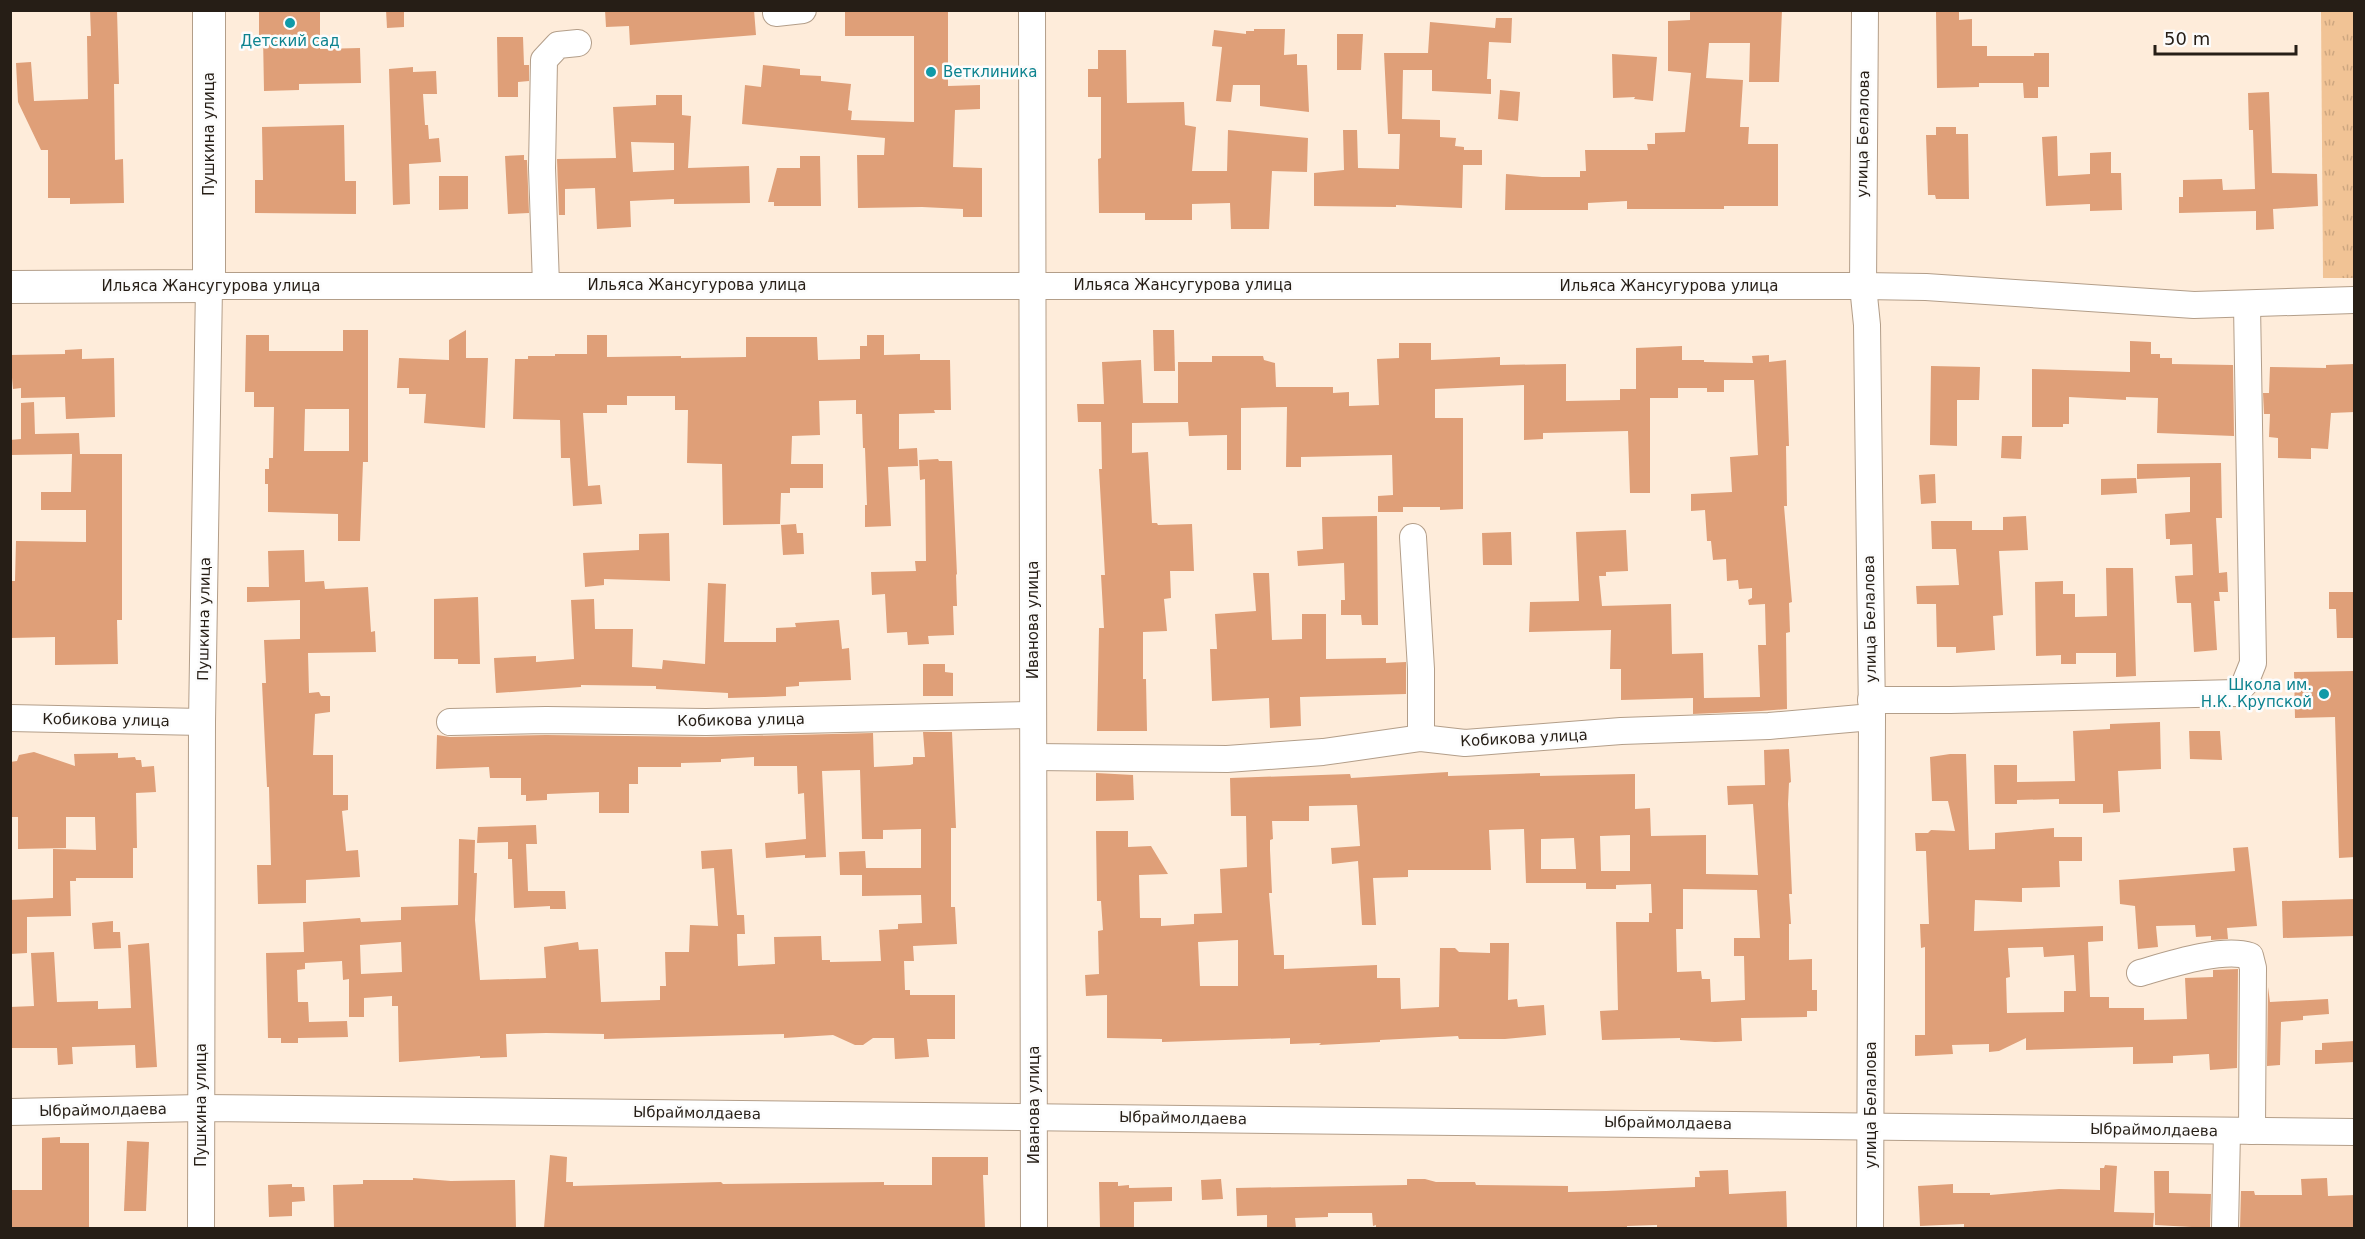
<svg xmlns="http://www.w3.org/2000/svg" width="2365" height="1239" font-family="'DejaVu Sans',sans-serif">
<style>
.park{fill:url(#park-tufts)}
.building{fill:#df9f78;fill-rule:evenodd}
.lines{fill:none;stroke-linecap:round;stroke-linejoin:round}
.minor-casing{stroke:#b39e89;stroke-width:28}
.major-casing{stroke:#b39e89;stroke-width:34}
.minor{stroke:#fff;stroke-width:26}
.major{stroke:#fff;stroke-width:32}
.culture-dot{fill:#0f9aa8;stroke:#fcfcfc;stroke-width:2}
.labels{text-anchor:middle;dominant-baseline:central;stroke-width:5;stroke-linejoin:round;paint-order:stroke}
.culture-label{font-size:15px;fill:#0d838f;stroke:#fcfcfc}
.street-label{font-size:15px;fill:#261e16;stroke:#fcfcfc}
</style>
<defs>
<pattern id="park-tufts" width="24" height="20" patternUnits="userSpaceOnUse" patternTransform="scale(1.5)"><rect width="24" height="20" fill="#f1c395"/><path d="M3 7l-1-3M5 7V3M7 7l1-3M15 17l-1-3M17 17v-4M19 17l1-3" fill="none" stroke="#cea780"/></pattern>
</defs>
<rect width="100%" height="100%" fill="#feecda"/>
<polygon class="park" points="2321,11 2354,11 2354,278 2323,278"/>
<g class="building">
<polygon points="90,10 117,10 119,84 114,84 115,160 123,159 124,203 70,204 70,198 48,198 48,150 41,150 18,102 16,63 31,62 34,101 88,99 87,36 91,36"/>
<polygon points="259,10 320,10 320,49 360,48 361,83 299,84 299,90 264,91 263,36 259,36"/>
<polygon points="386,10 404,10 404,27 387,28"/>
<polygon points="605,10 754,10 756,35 630,45 629,26 606,27"/>
<polygon points="845,10 948,10 948,86 980,85 980,109 955,110 953,167 982,168 982,217 963,217 963,209 922,207 858,208 857,155 884,155 885,138 742,124 745,85 761,87 763,65 800,69 800,75 821,76 821,81 851,84 848,110 852,111 851,120 914,122 914,36 845,36"/>
<polygon points="1690,10 1782,10 1779,82 1749,82 1750,43 1709,43 1706,78 1743,80 1740,127 1749,127 1748,144 1778,144 1778,206 1724,206 1724,209 1627,209 1627,201 1588,203 1588,210 1505,210 1506,174 1542,177 1580,177 1580,171 1586,171 1585,150 1648,150 1647,144 1655,144 1655,133 1685,132 1691,73 1668,71 1668,21 1690,20"/>
<polygon points="1936,12 1959,12 1959,20 1972,19 1972,46 1987,46 1987,56 2034,56 2034,53 2049,53 2049,87 2038,87 2038,98 2024,98 2023,83 1979,83 1979,87 1937,88"/>
<polygon points="1496,18 1512,18 1511,43 1489,42 1487,79 1491,79 1491,94 1432,91 1432,70 1403,70 1402,119 1440,120 1440,137 1456,138 1455,146 1464,147 1464,150 1482,150 1482,165 1463,165 1462,208 1396,205 1396,207 1314,206 1314,173 1344,170 1343,130 1357,130 1358,168 1399,169 1400,134 1388,134 1384,53 1428,53 1430,22 1495,28"/>
<polygon points="1254,29 1285,29 1284,55 1297,54 1297,65 1307,65 1309,112 1260,106 1260,85 1233,85 1231,102 1216,101 1222,47 1212,46 1214,30 1246,34 1246,31 1254,31"/>
<polygon points="1337,34 1363,34 1361,70 1337,70"/>
<polygon points="497,37 523,37 524,65 529,65 529,81 518,82 518,97 498,97"/>
<polygon points="1098,50 1126,50 1127,103 1184,102 1185,125 1196,127 1192,171 1227,171 1228,130 1308,138 1307,172 1272,171 1269,229 1231,229 1230,203 1192,204 1192,220 1145,220 1145,213 1099,213 1098,159 1101,158 1101,97 1088,97 1088,69 1098,69"/>
<polygon points="1612,54 1657,57 1653,101 1634,99 1635,97 1613,98"/>
<polygon points="413,67 413,72 436,71 437,94 423,94 425,125 428,125 429,139 439,138 441,162 409,164 410,204 393,205 389,69"/>
<polygon points="1500,90 1520,92 1518,121 1498,119"/>
<polygon points="2269,92 2272,173 2317,174 2318,206 2273,209 2274,229 2256,230 2256,211 2179,213 2179,197 2183,197 2183,180 2222,179 2223,190 2255,189 2253,130 2249,130 2248,93"/>
<path d="M656 95H682V115L691 116 688 168 749 166 750 203 674 204V199L630 201 631 227 597 229 595 188 565 189V215H559L557 159 616 158 613 107 656 105ZM631 142 674 143V170L633 172Z"/>
<polygon points="344,125 345,181 356,181 356,214 255,213 255,180 263,180 262,127"/>
<polygon points="1936,127 1956,127 1956,134 1968,134 1969,199 1936,199 1935,195 1928,195 1926,135 1936,135"/>
<polygon points="2057,136 2058,176 2090,174 2090,153 2111,152 2111,173 2121,173 2122,210 2090,211 2090,204 2046,206 2042,137"/>
<polygon points="524,155 524,160 527,160 529,213 508,214 505,156"/>
<polygon points="800,156 820,156 821,206 774,206 774,202 768,202 777,168 800,168"/>
<polygon points="439,176 468,176 468,209 439,210"/>
<path d="M343 330H368V462H363L360 541H338V514L268 512V484H265V469H269V458H273L274 407H254V392H245L246 335H269V351H343ZM305 409H349V451H304Z"/>
<polygon points="466,330 466,358 488,358 485,428 424,423 426,394 409,394 409,388 397,388 399,358 449,360 449,340"/>
<polygon points="1153,330 1174,330 1175,371 1154,371"/>
<polygon points="587,335 607,335 607,357 681,356 681,358 746,357 746,337 817,337 818,360 860,359 860,346 867,346 867,335 884,335 884,355 920,354 920,360 950,360 951,410 934,410 935,413 899,414 899,449 917,448 918,466 888,467 891,526 865,527 865,505 867,505 865,448 863,448 862,414 856,414 856,400 819,401 820,435 792,436 791,464 823,464 823,488 790,488 790,493 781,493 780,524 723,525 722,464 687,463 688,410 675,410 675,396 627,396 627,405 607,405 607,413 583,413 588,486 600,485 602,504 573,506 570,458 561,458 560,420 513,419 515,359 528,359 528,356 555,356 555,354 587,354"/>
<polygon points="2130,341 2151,342 2151,354 2160,354 2160,358 2172,358 2172,364 2233,365 2234,436 2157,433 2158,398 2126,397 2126,400 2069,397 2069,424 2063,424 2063,427 2032,427 2032,369 2130,372"/>
<polygon points="1399,343 1431,343 1431,360 1500,357 1500,365 1566,364 1566,401 1620,400 1620,389 1636,389 1636,348 1682,346 1682,360 1704,360 1704,362 1753,363 1752,356 1769,355 1769,362 1786,360 1789,446 1786,446 1787,506 1784,506 1792,602 1789,603 1790,632 1786,633 1787,709 1761,711 1761,706 1761,711 1693,714 1693,698 1621,700 1621,669 1610,669 1611,630 1529,632 1530,602 1579,601 1576,532 1626,530 1628,571 1606,572 1606,576 1599,576 1602,606 1671,604 1672,654 1703,653 1704,698 1760,697 1758,645 1766,645 1765,604 1749,605 1748,600 1752,598 1752,588 1739,589 1738,580 1727,581 1726,559 1713,560 1711,541 1707,541 1705,510 1691,511 1691,494 1732,492 1730,457 1758,455 1754,380 1724,380 1724,392 1707,392 1707,388 1678,388 1678,398 1650,398 1650,493 1630,493 1628,431 1543,433 1543,439 1524,440 1524,385 1435,389 1435,418 1463,418 1463,509 1440,510 1440,507 1403,507 1403,512 1378,512 1378,496 1393,495 1392,455 1301,457 1301,467 1286,467 1287,407 1241,408 1241,470 1227,470 1227,435 1189,436 1188,422 1132,423 1132,453 1148,452 1152,523 1157,523 1158,525 1192,524 1194,571 1170,571 1171,598 1164,599 1167,631 1143,632 1143,679 1146,679 1147,731 1097,731 1099,628 1104,628 1101,575 1105,575 1099,469 1102,469 1101,422 1078,422 1077,404 1104,404 1102,362 1141,360 1143,403 1178,403 1178,362 1212,362 1212,356 1263,356 1264,360 1275,363 1276,387 1333,387 1333,393 1349,392 1349,406 1379,405 1377,359 1399,358"/>
<polygon points="82,349 82,359 114,358 115,417 66,419 65,397 21,398 21,388 13,389 10,355 65,354 65,350"/>
<polygon points="2355,364 2355,412 2331,413 2328,449 2311,448 2311,459 2278,458 2278,438 2269,437 2270,414 2264,414 2263,393 2269,393 2270,367 2326,368 2326,365"/>
<polygon points="1931,366 1980,367 1979,400 1957,400 1957,446 1930,445"/>
<polygon points="34,402 35,434 79,433 80,454 76,454 122,454 122,620 117,620 118,664 55,665 55,637 10,638 10,581 15,581 16,541 86,542 86,510 41,510 41,492 71,492 72,454 10,455 10,440 21,439 21,403"/>
<polygon points="2002,436 2022,436 2021,459 2001,458"/>
<polygon points="938,459 939,461 952,461 957,575 956,574 957,606 953,606 954,635 928,636 929,644 908,645 907,632 887,633 885,594 872,595 871,572 916,571 915,561 926,561 925,479 920,480 919,460"/>
<polygon points="2221,463 2222,518 2216,518 2219,573 2227,572 2228,592 2219,592 2220,601 2214,601 2217,650 2194,652 2191,603 2177,603 2175,576 2193,575 2192,544 2170,545 2170,539 2166,539 2165,514 2190,512 2190,477 2137,479 2137,464"/>
<polygon points="1935,474 1936,503 1921,504 1919,475"/>
<polygon points="2136,478 2137,493 2101,495 2101,479"/>
<polygon points="1377,516 1378,625 1362,625 1361,615 1341,615 1341,600 1345,600 1344,563 1298,566 1297,551 1323,549 1322,517"/>
<polygon points="2026,516 2028,550 1999,551 2003,615 1993,616 1995,650 1956,653 1956,647 1937,647 1936,604 1917,604 1916,586 1959,585 1956,549 1932,549 1931,521 1972,521 1972,530 2003,530 2003,517"/>
<polygon points="796,524 797,533 803,533 804,554 783,555 781,525"/>
<polygon points="1511,532 1512,565 1483,565 1482,533"/>
<polygon points="669,533 670,581 604,579 604,585 585,587 583,553 639,550 639,534"/>
<polygon points="304,550 305,582 324,581 325,589 368,587 371,632 375,631 376,652 308,653 309,693 319,692 321,696 330,696 330,712 315,714 313,755 333,755 333,795 348,795 348,810 342,811 346,851 358,850 360,877 306,880 306,903 258,904 257,865 271,865 269,787 267,787 262,683 266,683 264,640 300,639 300,600 247,602 247,587 269,587 268,551"/>
<polygon points="2106,568 2133,568 2136,676 2116,677 2116,653 2076,653 2076,664 2061,664 2061,655 2036,656 2035,582 2063,581 2063,594 2075,594 2075,617 2107,616"/>
<polygon points="1253,573 1269,573 1272,640 1302,639 1302,614 1326,614 1326,659 1386,658 1386,663 1406,662 1406,694 1300,697 1301,726 1270,728 1269,698 1212,701 1210,649 1217,649 1215,614 1256,611"/>
<polygon points="708,583 726,584 724,642 776,642 776,628 796,627 795,623 839,620 842,649 849,648 851,680 799,682 799,686 786,687 786,696 765,697 728,698 728,693 656,689 656,686 581,685 581,687 496,693 494,658 536,656 536,662 574,659 571,600 594,599 595,629 633,629 632,667 662,669 663,660 705,664"/>
<polygon points="2329,592 2355,592 2355,638 2337,638 2336,609 2329,609"/>
<polygon points="478,597 480,664 458,664 458,659 434,659 434,599"/>
<polygon points="923,664 945,664 945,672 953,673 953,696 923,696"/>
<polygon points="2355,671 2355,857 2339,858 2335,717 2295,718 2294,672"/>
<polygon points="2160,722 2161,769 2118,771 2120,812 2103,813 2103,804 2059,804 2059,799 2017,800 2017,804 1995,804 1994,765 2017,765 2017,782 2075,781 2073,731 2110,729 2110,724"/>
<polygon points="2189,731 2220,731 2222,760 2190,759"/>
<path d="M923 732H952L956 828H951V907H955L957 944 913 946 914 961H904L905 990H910V995H955V1039H927L929 1057 895 1059 894 1038H873L863 1045H855L833 1035 784 1038V1034L604 1039V1034L546 1033 506 1034 507 1057 480 1058V1056L399 1062 398 1006H392V996L364 998V1017H349V979L343 980 342 961 305 963V969L297 970 298 1002H308L309 1022 347 1021 348 1037 298 1038V1043H281V1038H268L266 953 304 952 303 922 360 918 361 922 401 920V907L458 905 459 839 475 840 474 873H477L475 920 480 980 546 978 544 947 578 942 579 950 598 949 601 1002 660 1000V986H666L665 952H689L690 925 718 926 714 868 702 869 701 851 732 849 737 915H744L745 934H737L738 966 775 964 774 937 821 936 822 960H830V962L881 961 879 930 898 929V924L922 923 921 895 862 896V875H840L839 852 865 851 866 868H921V829L883 830V839H862L860 770 822 771 826 857 805 858V855L766 858 765 843 806 839 804 793 798 794 797 766H754V757L721 759V762L681 763V767H638V784H629V813H599V792L547 794V800L526 801V795H521V778H490L489 767 436 769 437 735 450 737 546 735 706 737 873 733 874 767 910 765 913 764V757H925ZM401 942 402 972 361 974 360 945Z"/>
<path d="M1789 749 1791 782 1789 783 1788 804 1792 894H1789L1791 924H1789V960L1812 959V990H1817V1011H1807V1017L1741 1018 1742 1041 1715 1042 1680 1040V1038L1602 1040 1600 1011 1618 1010 1616 922H1649V913H1652L1651 884 1616 885V889H1586V883H1526L1524 829 1489 830 1491 870H1408V877L1373 878 1376 925H1362L1358 861 1332 864 1331 848 1360 846 1357 805 1309 806V821H1272L1273 839 1270 840V850L1272 893H1269L1274 955H1284V969L1377 965V978H1400L1401 1009 1439 1007 1440 948H1455L1459 952 1490 953V943H1509L1508 1000 1517 999 1518 1007 1544 1005 1546 1035 1505 1039H1459L1458 1036 1380 1040V1042L1319 1045 1321 1043 1290 1044V1038L1162 1042V1039L1107 1038V995L1086 996 1085 975 1099 974 1098 931 1103 930 1101 901H1097L1096 831H1128V847L1151 846 1168 874 1139 875 1140 918H1161V926L1194 924V914L1222 913 1220 869 1247 867 1246 816H1231L1230 778 1350 774 1351 778 1448 772V776L1540 773V776L1635 774V809L1650 808 1651 836 1706 835V874L1758 875 1753 804 1728 805 1727 786 1765 785 1764 750ZM1630 835V871H1601L1600 836ZM1574 838 1576 869H1541V839ZM1683 889 1757 890 1760 938H1734V956H1744L1745 1000 1711 1002 1710 979H1702L1701 971 1677 972 1676 929H1683ZM1238 940V986H1200L1198 942Z"/>
<polygon points="34,752 75,766 74,754 118,753 118,758 135,757 136,760 141,760 142,767 154,766 156,792 136,793 137,848 133,848 133,878 76,878 76,881 70,881 71,916 27,917 27,953 10,954 10,900 53,898 53,849 96,850 95,817 66,817 66,848 18,849 18,817 10,817 10,762 17,761 19,755"/>
<path d="M1950 754H1966L1969 850 1995 849V833L2054 828V837H2082V861H2059L2060 887 2022 888V902L1975 900 1974 931 2103 926V941L2088 942 2090 997H2109V1008H2144V1020L2187 1019 2185 978 2213 977V970L2238 969 2237 1068 2210 1070 2209 1054 2173 1056V1063L2133 1064V1047L2026 1050V1038L1999 1051 1989 1052V1044L1952 1045 1953 1054 1915 1056V1035H1925V947L1921 948 1920 924H1929L1926 851H1916L1915 833H1928L1931 830 1955 831 1948 801H1932L1930 757ZM2043 947 2044 957 2074 955 2076 991H2064V1012L2007 1013 2006 978 2010 977 2008 948Z"/>
<polygon points="1096,773 1133,775 1134,800 1096,801"/>
<polygon points="536,825 537,844 526,844 528,891 565,891 566,909 550,909 550,906 514,908 512,859 508,859 508,842 477,843 478,827"/>
<polygon points="2248,847 2257,926 2227,928 2228,939 2211,940 2211,936 2196,937 2195,925 2156,926 2158,947 2138,949 2135,906 2120,904 2119,880 2235,871 2233,848"/>
<polygon points="2355,899 2355,936 2283,938 2282,901"/>
<polygon points="113,921 113,932 120,932 121,948 94,949 92,923"/>
<polygon points="149,943 157,1067 136,1068 135,1045 72,1047 73,1064 58,1065 57,1048 10,1048 10,1007 34,1006 31,953 54,952 57,1002 98,1001 98,1009 131,1008 128,945"/>
<polygon points="2268,987 2270,1002 2328,999 2329,1014 2303,1016 2303,1020 2281,1022 2280,1065 2267,1066"/>
<polygon points="2355,1041 2355,1062 2315,1064 2315,1050 2322,1050 2322,1043"/>
<polygon points="60,1137 60,1143 89,1143 89,1228 12,1228 10,1190 42,1190 42,1138"/>
<polygon points="127,1141 149,1142 146,1211 124,1211"/>
<polygon points="550,1155 567,1157 566,1182 573,1182 573,1186 721,1182 723,1184 884,1182 884,1185 932,1185 932,1157 988,1157 988,1175 983,1175 985,1228 544,1228"/>
<polygon points="2105,1165 2117,1166 2114,1212 2154,1213 2153,1228 1964,1228 1964,1224 1920,1226 1918,1186 1953,1184 1953,1193 1990,1193 1990,1195 2059,1189 2100,1190 2100,1168 2104,1168"/>
<polygon points="1728,1170 1729,1194 1786,1191 1787,1228 1657,1228 1657,1225 1627,1226 1627,1228 1376,1228 1376,1225 1373,1226 1372,1213 1328,1213 1328,1217 1295,1218 1296,1228 1267,1228 1267,1215 1237,1216 1236,1188 1407,1185 1407,1179 1425,1179 1436,1182 1475,1182 1476,1185 1568,1186 1568,1192 1606,1191 1695,1187 1695,1177 1700,1177 1699,1171"/>
<polygon points="2154,1171 2169,1171 2169,1193 2211,1194 2210,1228 2155,1225"/>
<polygon points="413,1178 451,1181 515,1180 516,1228 334,1228 333,1185 363,1184 363,1180 413,1180"/>
<polygon points="2327,1178 2328,1196 2355,1195 2355,1228 2240,1228 2241,1191 2254,1191 2255,1195 2302,1195 2301,1179"/>
<polygon points="1221,1179 1223,1199 1202,1200 1201,1180"/>
<polygon points="1099,1182 1118,1182 1118,1186 1129,1185 1129,1188 1172,1187 1172,1201 1134,1202 1134,1228 1100,1228"/>
<polygon points="292,1184 292,1187 304,1187 305,1201 292,1202 292,1216 269,1217 268,1185"/>
</g>
<g class="lines">
<defs>
<g id="minor">
<polyline points="1032,10 1034,1228"/>
<polyline points="1865,10 1863,286 1867,325 1872,717 1870,1228"/>
<polyline points="776,13 803,10"/>
<polyline points="546,285 542,168 544,60 558,45 578,43"/>
<polyline points="1413,537 1421,669 1421,738"/>
<polyline points="1871,700 1950,700 2236,693 2245,683 2253,663 2247,305"/>
<polyline points="10,718 202,722"/>
<polyline points="450,722 546,720 706,722 1033,715"/>
<polyline points="1034,757 1227,759 1323,752 1421,738 1465,743 1621,731 1769,726 1872,717"/>
<path d="M2140 973C2168 965 2222 947 2250 956L2253 968 2252 1131"/>
<polyline points="10,1112 201,1108 2354,1132"/>
<polyline points="201,1228 202,722 209,286 1863,286 1926,287 2194,305 2354,300"/>
<polyline points="2225,1228 2227,1131"/>
</g>
<polyline id="major" points="10,287 209,286 209,10"/>
</defs>
<use href="#minor" class="minor-casing"/>
<use href="#major" class="major-casing"/>
<use href="#minor" class="minor"/>
<use href="#major" class="major"/>
</g>
<g class="culture-dot">
<circle cx="290" cy="23" r="6"/>
<circle cx="931" cy="72" r="6"/>
<circle cx="2324" cy="694" r="6"/>
</g>
<g class="labels">
<g class="culture-label">
<text x="290" y="41">Детский сад</text>
<text x="943" y="72" text-anchor="start">Ветклиника</text>
<text x="2312" y="685" text-anchor="end">Школа им.<tspan x="2312" dy="17">Н.К. Крупской</tspan></text>
</g>
<g class="street-label">
<text transform="translate(209 134) rotate(-90)">Пушкина улица</text>
<text transform="translate(1863 134) rotate(-89)">улица Белалова</text>
<text x="697" y="285">Ильяса Жансугурова улица</text>
<text x="1183" y="285">Ильяса Жансугурова улица</text>
<text x="211" y="286">Ильяса Жансугурова улица</text>
<text x="1669" y="286">Ильяса Жансугурова улица</text>
<text transform="translate(204 619) rotate(-89)">Пушкина улица</text>
<text transform="translate(1870 619) rotate(-91)">улица Белалова</text>
<text transform="translate(1033 620) rotate(-90)">Иванова улица</text>
<text transform="translate(106 720) rotate(1)">Кобикова улица</text>
<text transform="translate(741 720) rotate(-1)">Кобикова улица</text>
<text transform="translate(1524 738) rotate(-3)">Кобикова улица</text>
<text transform="translate(201 1105) rotate(-90)">Пушкина улица</text>
<text transform="translate(1034 1105) rotate(-90)">Иванова улица</text>
<text transform="translate(1871 1105) rotate(-90)">улица Белалова</text>
<text transform="translate(103 1110) rotate(-1)">Ыбраймолдаева</text>
<text transform="translate(697 1113) rotate(1)">Ыбраймолдаева</text>
<text transform="translate(1183 1118) rotate(1)">Ыбраймолдаева</text>
<text transform="translate(1668 1123) rotate(1)">Ыбраймолдаева</text>
<text transform="translate(2154 1130) rotate(1)">Ыбраймолдаева</text>
</g>
</g>
<rect width="2365" height="1239" fill="none" stroke="#261e16" stroke-width="24"/>
<path d="M2155 45v9h141v-9" fill="none" stroke="#261e16" stroke-width="3"/>
<text x="2164" y="45" font-size="18" fill="#261e16" stroke="#fcfcfc" stroke-width="4.5" paint-order="stroke">50 m</text>
</svg>
